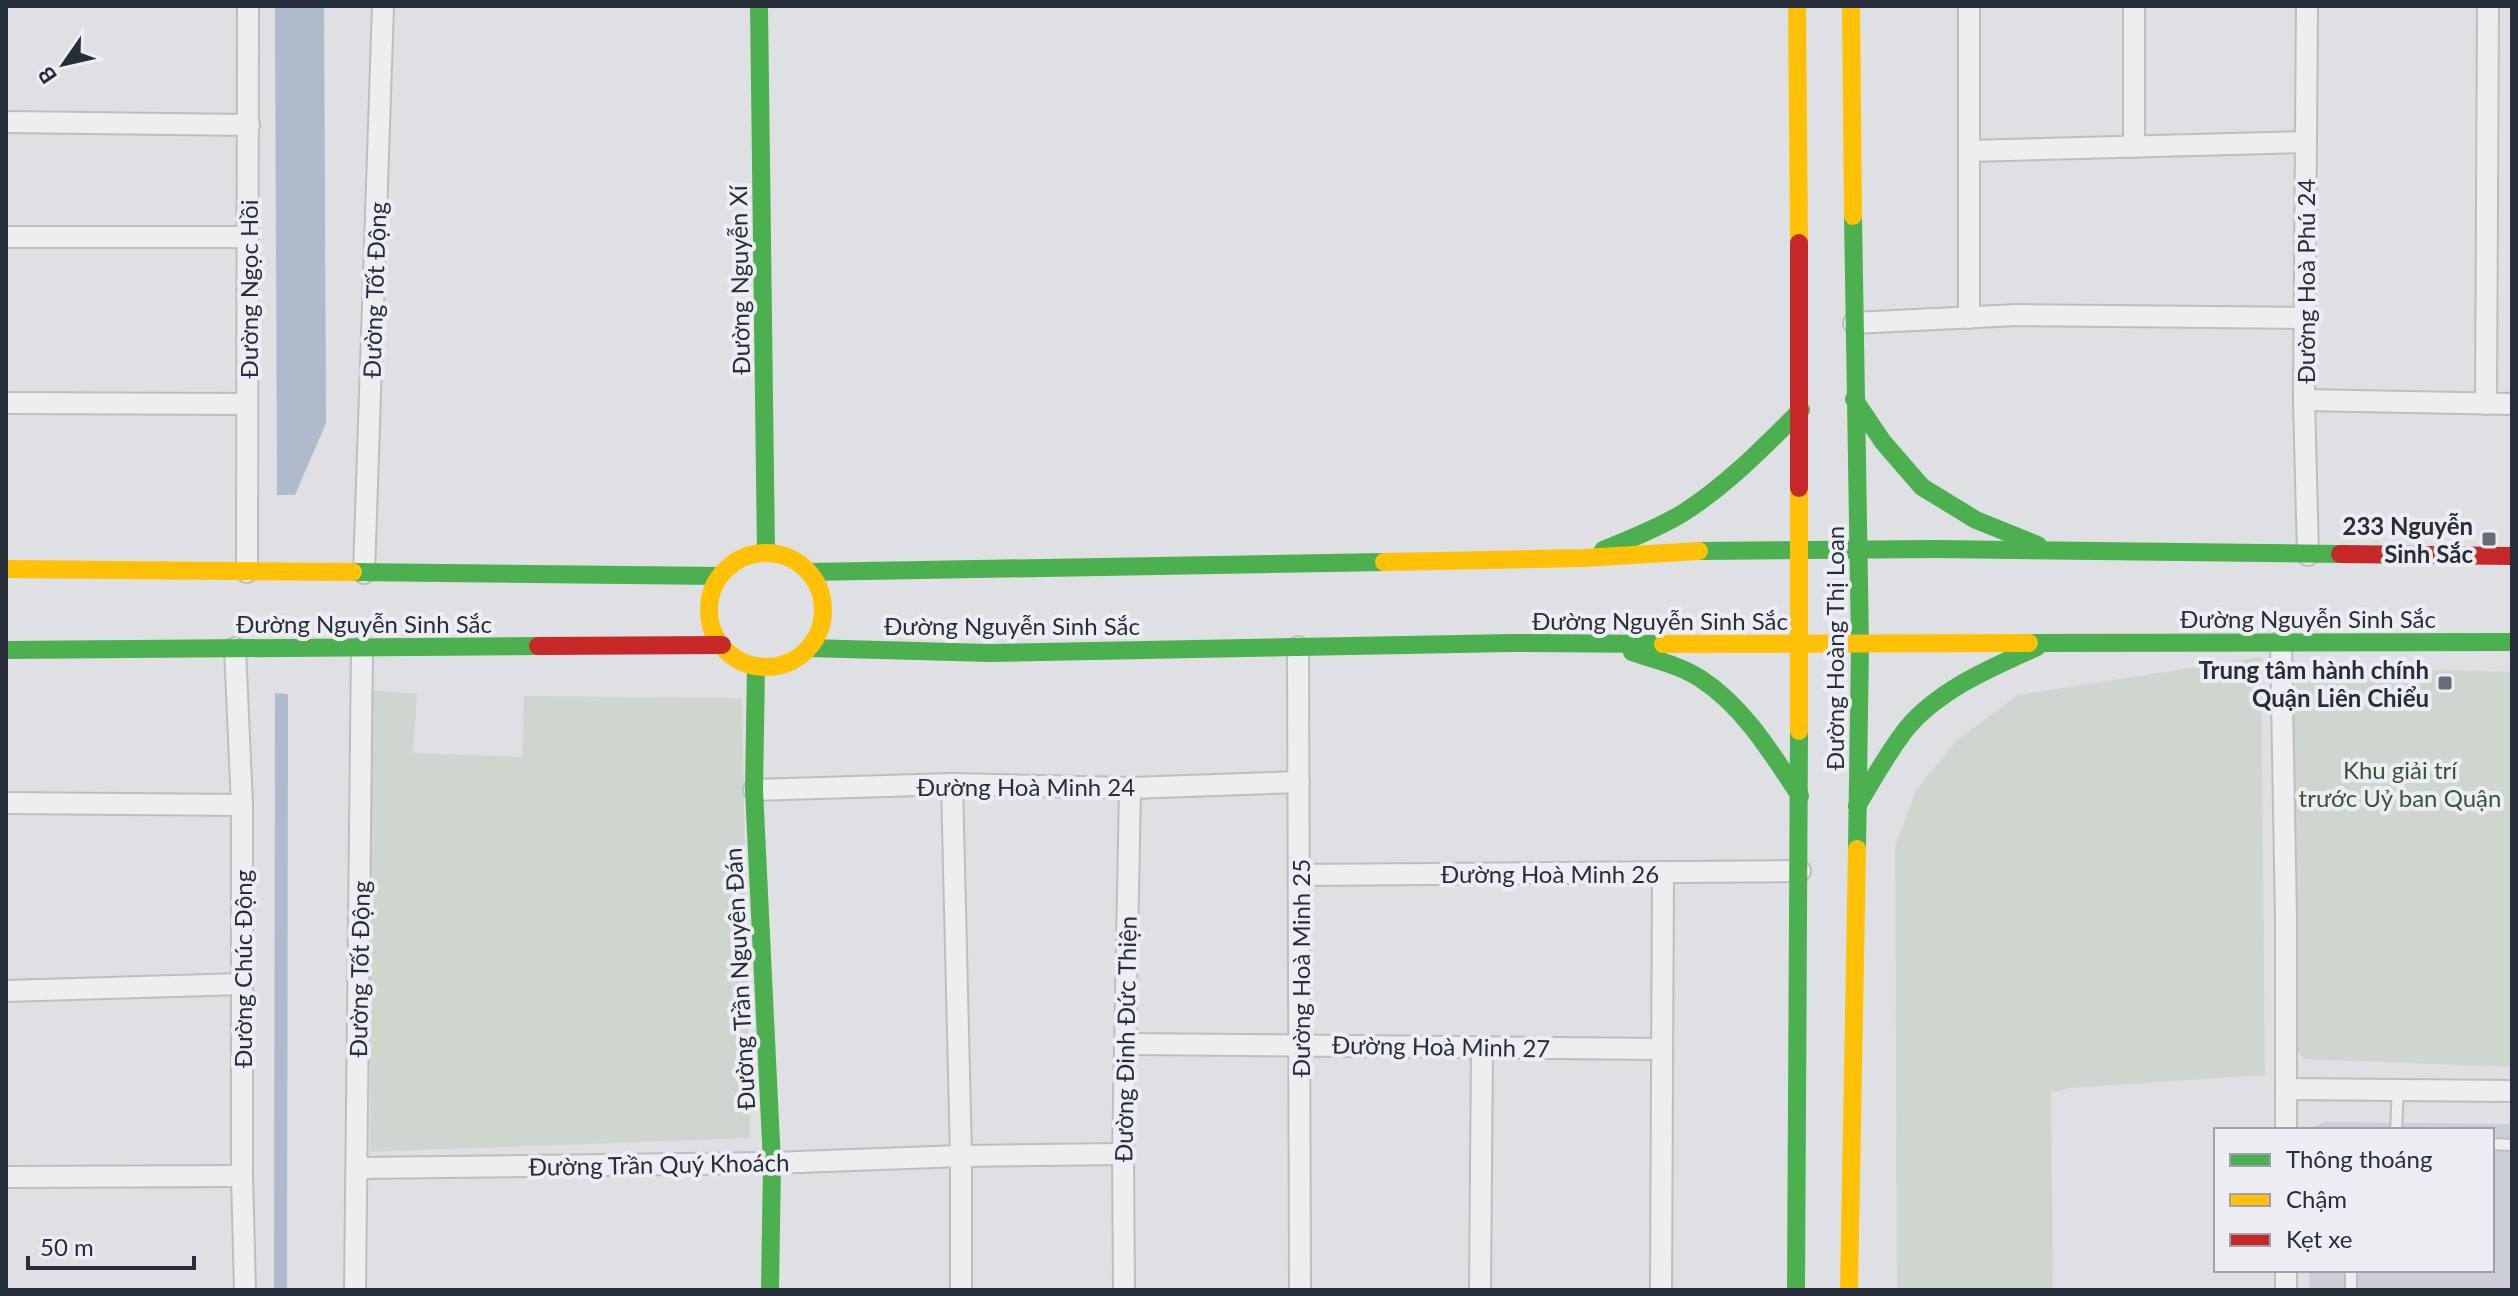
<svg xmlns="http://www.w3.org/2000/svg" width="2518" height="1296" font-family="Lato,sans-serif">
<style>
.built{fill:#cdcfd6}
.green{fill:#ced6cf}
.water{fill:#afbacc}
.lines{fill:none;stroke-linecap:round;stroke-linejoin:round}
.lane-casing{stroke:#bdbec1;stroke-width:14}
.street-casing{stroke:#bdbec1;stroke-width:24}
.lane{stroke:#eeeef0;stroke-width:10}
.street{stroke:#eeeef0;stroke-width:20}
.fast{stroke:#4caf50;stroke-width:18}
.slow{stroke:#ffc107;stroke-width:18}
.jam{stroke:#c62828;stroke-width:18}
.poi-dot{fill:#686c75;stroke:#eceef3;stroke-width:3}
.labels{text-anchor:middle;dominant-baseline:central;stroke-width:8;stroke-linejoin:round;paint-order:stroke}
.street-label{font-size:24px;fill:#282d3a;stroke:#eceef3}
.poi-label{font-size:24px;font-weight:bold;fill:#282d3a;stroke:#eceef3;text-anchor:end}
.park-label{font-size:24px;fill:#3a5437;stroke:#eceef3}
</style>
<rect width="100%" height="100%" fill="#dfe0e3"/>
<polygon class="built" points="2324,1122 2512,1124 2512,1290 2310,1290 2309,1270 2492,1270 2492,1130 2308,1130"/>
<g class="green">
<polygon points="2261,657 2265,1075 2071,1088 2051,1093 2053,1290 1897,1290 1895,847 1916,790 1957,740 2018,695"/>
<polygon points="2299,666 2512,672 2512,1067 2304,1059 2293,1046 2290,669"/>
<polygon points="370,690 417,694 413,753 522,757 524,696 742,698 750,1138 370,1152"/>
</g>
<g class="water">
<polygon points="275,6 324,6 326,423 295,495 277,495"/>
<polygon points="275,693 288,694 287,1290 274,1290"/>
</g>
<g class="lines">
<defs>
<g id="lane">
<polyline points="2396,1130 2398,1090"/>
<polyline points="2492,1144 2512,1145"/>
<polyline points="2351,1290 2351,1270"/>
</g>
<g id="street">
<polyline points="1969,6 1969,318"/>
<polyline points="2134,6 2134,147"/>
<polyline points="2307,6 2304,400 2308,555"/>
<polyline points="6,122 249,125"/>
<polyline points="1969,151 2306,142"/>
<polyline points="6,237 247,237"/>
<polyline points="1854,323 2017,315 2305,318"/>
<polyline points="2304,400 2512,404"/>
<polyline points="6,403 247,404"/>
<polyline points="2486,404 2488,6"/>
<polyline points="247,572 248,6"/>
<polyline points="364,573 383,6"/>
<polyline points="2281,641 2286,919 2286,1130"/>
<polyline points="1298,647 1300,1290"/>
<polyline points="235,648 242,805 242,1176 245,1290"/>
<polyline points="952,784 961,1156 961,1290"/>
<polyline points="754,790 952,784 1130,788 1299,782"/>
<polyline points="6,803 242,805"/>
<polyline points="1300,875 1800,871"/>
<polyline points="6,991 242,984"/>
<polyline points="1125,1044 1662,1049"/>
<polyline points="2286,1089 2512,1091"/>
<polyline points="357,1168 772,1163 961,1156 1123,1154"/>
<polyline points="6,1177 242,1176"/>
<polyline points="355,1290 362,647"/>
<polyline points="1124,1290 1123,1154 1130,788"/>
<polyline points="1480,1290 1482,1047"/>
<polyline points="1661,1290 1663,872"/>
<polyline points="2286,1290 2286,1270"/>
</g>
</defs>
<use href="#lane" class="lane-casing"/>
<use href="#street" class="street-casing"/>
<use href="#lane" class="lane"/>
<use href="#street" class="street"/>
<g class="fast">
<polyline points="759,6 766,553"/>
<polyline points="1853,216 1860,645 1857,849"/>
<polyline points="1854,399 1883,442 1922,487 1976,520 2038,545"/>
<path d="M1603 550C1630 539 1658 528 1683 513 1727 485 1764 447 1801 410"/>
<polyline points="1699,551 1935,549 2340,554"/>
<polyline points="353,572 720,576"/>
<polyline points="809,572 1384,562"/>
<polyline points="2029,643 2512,642"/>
<polyline points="809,648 989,653 1511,643 1663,644"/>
<polyline points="6,650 538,646"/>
<path d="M1632 652C1655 660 1680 665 1701 679 1744 707 1772 754 1800 796"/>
<polyline points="756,666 754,790 772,1163 770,1290"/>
<path d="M1857 806C1873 780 1888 752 1907 728 1940 689 1991 668 2037 647"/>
<polyline points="1796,1290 1799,731"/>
</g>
<g class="slow">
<polyline points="1797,6 1799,243"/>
<polyline points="1851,6 1853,216"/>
<circle cx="766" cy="610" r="57"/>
<polyline points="1384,562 1584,558 1699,551"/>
<polyline points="6,569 353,572"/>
<polyline points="1663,644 2029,643"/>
<polyline points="1799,731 1799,488"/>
<polyline points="1849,1290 1857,849"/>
</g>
<g class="jam">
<polyline points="1799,243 1799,488"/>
<polyline points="2340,554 2512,556"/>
<polyline points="538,646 722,645"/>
</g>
</g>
<g class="poi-dot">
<rect x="2481" y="531" width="16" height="16" rx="4"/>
<rect x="2437" y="675" width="16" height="16" rx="4"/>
</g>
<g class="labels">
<g class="street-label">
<text transform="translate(739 280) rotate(-91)">Đường Nguyễn Xí</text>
<text transform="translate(2305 281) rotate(-90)">Đường Hoà Phú 24</text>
<text transform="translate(248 289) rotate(-90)">Đường Ngọc Hồi</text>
<text transform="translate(374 290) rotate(-88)">Đường Tốt Động</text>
<text x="2308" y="618">Đường Nguyễn Sinh Sắc</text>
<text x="1660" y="620">Đường Nguyễn Sinh Sắc</text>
<text x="364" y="623">Đường Nguyễn Sinh Sắc</text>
<text x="1012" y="625">Đường Nguyễn Sinh Sắc</text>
<text transform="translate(1834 648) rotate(-90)">Đường Hoàng Thị Loan</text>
<text x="1026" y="786">Đường Hoà Minh 24</text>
<text x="1550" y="873">Đường Hoà Minh 26</text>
<text transform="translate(1300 968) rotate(-90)">Đường Hoà Minh 25</text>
<text transform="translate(242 969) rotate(-90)">Đường Chúc Động</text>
<text transform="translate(359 969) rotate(-89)">Đường Tốt Động</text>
<text transform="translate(739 979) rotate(-93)">Đường Trần Nguyên Đán</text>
<text transform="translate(1125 1039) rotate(-89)">Đường Đinh Đức Thiện</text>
<text transform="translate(1441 1046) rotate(1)">Đường Hoà Minh 27</text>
<text transform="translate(659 1164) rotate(-1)">Đường Trần Quý Khoách</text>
</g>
<g class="poi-label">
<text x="2473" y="525">233 Nguyễn<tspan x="2473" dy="28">Sinh Sắc</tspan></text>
<text x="2429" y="669">Trung tâm hành chính<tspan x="2429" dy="28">Quận Liên Chiểu</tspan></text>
</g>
<g class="park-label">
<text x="2400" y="769">Khu giải trí<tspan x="2400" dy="28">trước Uỷ ban Quận</tspan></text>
</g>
</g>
<rect width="2518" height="1296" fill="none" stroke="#282d3a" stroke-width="16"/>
<rect x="2214" y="1128" width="280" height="144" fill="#eceef3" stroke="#9ea1a9" stroke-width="2"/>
<rect x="2230" y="1154" width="40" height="12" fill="#4caf50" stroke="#9ea1a9" stroke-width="2"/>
<text x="2286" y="1168" font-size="24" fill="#282d3a">Thông thoáng</text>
<rect x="2230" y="1194" width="40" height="12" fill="#ffc107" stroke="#9ea1a9" stroke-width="2"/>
<text x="2286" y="1208" font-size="24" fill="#282d3a">Chậm</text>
<rect x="2230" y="1234" width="40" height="12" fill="#c62828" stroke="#9ea1a9" stroke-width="2"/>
<text x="2286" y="1248" font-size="24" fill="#282d3a">Kẹt xe</text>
<g transform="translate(64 64) rotate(236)" stroke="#eceef3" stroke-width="6" paint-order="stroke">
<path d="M0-6L14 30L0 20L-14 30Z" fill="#282d3a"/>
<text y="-12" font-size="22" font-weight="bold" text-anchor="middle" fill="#282d3a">B</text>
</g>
<path d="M28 1256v12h166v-12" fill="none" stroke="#282d3a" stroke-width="4"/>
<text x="40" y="1256" font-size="24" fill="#282d3a" stroke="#eceef3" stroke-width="6" paint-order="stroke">50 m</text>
</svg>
